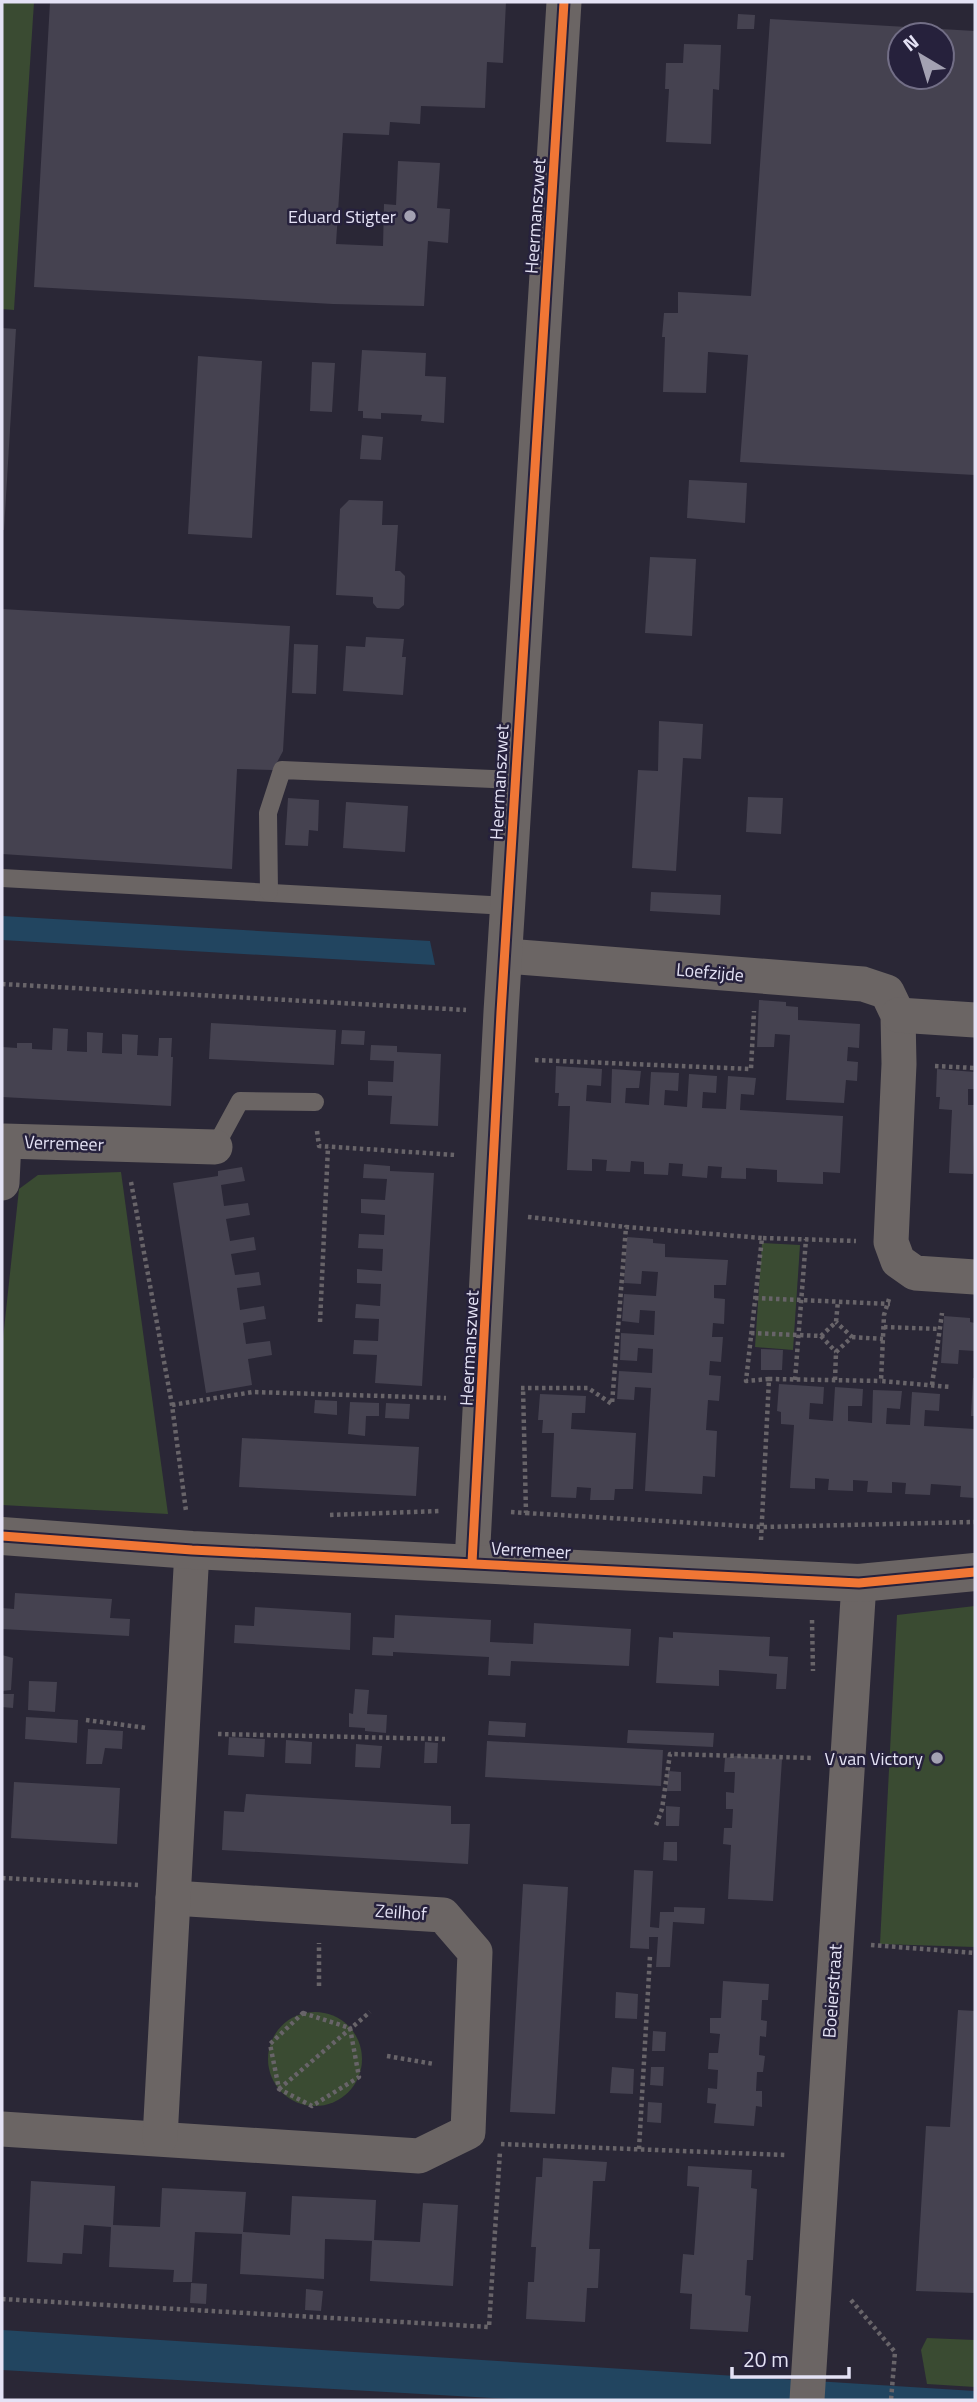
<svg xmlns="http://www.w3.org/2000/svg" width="977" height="2402" font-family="'Titillium Web',sans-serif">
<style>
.green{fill:#3a4b32}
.water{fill:#224560}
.building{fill:#454250;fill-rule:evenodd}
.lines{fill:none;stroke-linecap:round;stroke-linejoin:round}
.path{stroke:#686469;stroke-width:4.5;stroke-dasharray:3.5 3.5;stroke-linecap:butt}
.service{stroke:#6b6564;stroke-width:18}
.minor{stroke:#6b6564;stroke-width:35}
.tertiary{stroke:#6b6564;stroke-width:38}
.cycleway-casing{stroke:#26213c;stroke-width:13}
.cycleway{stroke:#f07635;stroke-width:9}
.poi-dot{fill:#a3a1b2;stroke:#26213c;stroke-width:2.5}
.labels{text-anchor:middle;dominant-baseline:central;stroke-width:5;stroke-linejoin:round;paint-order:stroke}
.poi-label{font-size:18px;fill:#e4e2f5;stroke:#26213c;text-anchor:end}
.street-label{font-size:18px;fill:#e4e2f5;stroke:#26213c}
</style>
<rect width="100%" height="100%" fill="#2a2736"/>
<g class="green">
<polygon points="2,2 34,2 14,310 2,309"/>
<polygon points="121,1172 168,1514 2,1505 2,1348 19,1189 38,1175"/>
<polygon points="762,1243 800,1245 793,1350 755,1347"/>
<polygon points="975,1606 975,1947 880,1944 897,1615"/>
<circle cx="315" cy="2059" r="47"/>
<polygon points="927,2338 975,2340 975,2387 927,2384 921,2350"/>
</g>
<g class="water">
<polygon points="2,916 430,941 435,965 2,940"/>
<polygon points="2,2330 975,2391 975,2400 526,2400 2,2370"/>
</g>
<g class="building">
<polygon points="50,2 506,2 503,63 487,62 485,108 421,106 420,124 390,122 389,135 343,133 336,244 383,246 384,204 396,205 398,161 440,163 437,208 450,209 448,243 428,241 424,306 333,304 34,287"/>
<polygon points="738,14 755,15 754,29 737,29"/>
<path d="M770 19 975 31V475L740 462 748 355 708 352 706 393 663 392 665 337H662L664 313H678V292L751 296ZM900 35H942V77H900Z"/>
<polygon points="684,44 721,45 719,90 713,89 711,144 666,142 669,89 665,89 666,63 683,63"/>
<polygon points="2,328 16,329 4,530 2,530"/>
<polygon points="362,350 426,353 425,376 446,377 444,423 421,421 422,415 381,413 381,419 363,418 363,411 358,411"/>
<polygon points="198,356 262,361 252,538 188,534"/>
<polygon points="312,362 335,363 332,412 310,411"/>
<polygon points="362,435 383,437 381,460 360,459"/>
<polygon points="689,480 747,483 745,523 687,518"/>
<polygon points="349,500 383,501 382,525 398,525 395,571 400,571 405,576 404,605 399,609 377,608 373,603 373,597 336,595 340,509"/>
<polygon points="650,557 696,559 692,636 645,633"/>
<polygon points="2,609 290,626 283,751 273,770 237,769 232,869 2,854"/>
<polygon points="366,637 404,639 402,657 406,657 403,695 343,691 346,646 365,647"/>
<polygon points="294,644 318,645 316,694 292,693"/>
<polygon points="659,721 703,724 701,759 683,758 676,871 632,868 638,770 658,771"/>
<polygon points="748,797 783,798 781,834 746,832"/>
<polygon points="288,798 319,800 318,831 309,830 308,846 285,845"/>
<polygon points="346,802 408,806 405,852 343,848"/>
<polygon points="651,892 721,895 720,915 650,911"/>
<polygon points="759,1000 786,1002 786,1006 798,1007 798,1020 860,1024 859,1048 848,1047 847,1061 858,1062 857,1081 846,1080 844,1103 786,1100 790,1035 775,1034 774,1047 757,1047"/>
<polygon points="211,1023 336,1030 334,1065 209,1059"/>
<polygon points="53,1028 68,1029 67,1051 87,1052 87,1032 103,1033 102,1053 122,1054 122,1034 138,1035 137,1055 158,1056 159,1038 172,1038 171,1057 173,1057 171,1106 2,1097 2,1047 17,1048 17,1043 32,1043 32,1049 52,1050"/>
<polygon points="342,1030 365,1031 364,1045 341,1044"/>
<polygon points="371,1045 397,1046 397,1052 441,1054 438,1126 390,1124 392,1096 368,1095 368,1081 393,1082 394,1061 370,1060"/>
<polygon points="556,1066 602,1069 601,1086 587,1085 586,1101 611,1103 612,1069 641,1071 639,1088 626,1088 625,1103 649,1105 651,1072 679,1073 678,1091 665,1090 664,1105 687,1107 689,1074 717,1076 716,1093 703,1092 702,1108 726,1109 728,1076 756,1078 754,1095 741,1094 740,1110 843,1116 840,1173 823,1172 823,1184 777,1182 777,1170 746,1168 746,1179 721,1178 722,1167 708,1166 707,1178 682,1176 683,1164 669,1163 668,1175 644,1174 644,1162 631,1161 630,1172 606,1171 607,1160 592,1159 592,1171 567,1170 570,1106 558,1106 559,1093 555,1093"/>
<polygon points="937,1069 975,1072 975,1089 968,1089 968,1105 975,1105 973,1174 949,1173 952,1110 939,1109 940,1097 936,1097"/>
<polygon points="364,1164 390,1166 390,1171 434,1173 422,1386 375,1383 377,1355 353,1354 354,1340 378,1341 379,1319 355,1318 356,1304 380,1306 381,1284 357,1283 357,1269 382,1271 383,1249 358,1248 359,1234 384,1235 385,1215 361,1213 361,1199 385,1200 387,1179 363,1178"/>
<polygon points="242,1167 245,1181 221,1185 224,1206 248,1203 250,1215 226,1219 230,1241 254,1237 256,1250 231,1254 235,1275 259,1272 261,1285 237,1288 240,1310 264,1306 266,1319 243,1323 246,1344 270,1341 272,1355 248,1359 252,1385 206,1393 173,1183 218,1176 218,1171"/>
<polygon points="627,1237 653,1239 653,1243 665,1244 665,1257 728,1260 726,1285 714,1285 714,1298 725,1299 724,1324 713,1323 712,1337 723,1337 721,1362 710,1361 709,1375 721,1376 719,1401 708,1400 706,1430 717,1431 715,1477 703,1476 702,1494 645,1491 651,1388 635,1387 634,1400 617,1399 619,1371 652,1373 653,1349 638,1348 637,1361 620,1360 621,1333 654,1335 655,1311 640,1310 639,1323 622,1321 624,1294 656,1296 658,1272 642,1271 641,1284 624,1283"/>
<polygon points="944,1316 970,1318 970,1322 975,1323 975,1351 959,1350 958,1364 941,1363"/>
<polygon points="761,1349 783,1350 782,1370 761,1370"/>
<polygon points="973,1378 975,1378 975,1416 971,1416"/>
<polygon points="779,1384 824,1387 823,1404 810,1403 809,1419 833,1421 835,1387 863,1389 862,1406 848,1406 848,1421 872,1423 873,1390 902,1391 900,1409 887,1408 886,1424 910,1425 912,1392 940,1394 939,1411 925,1410 924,1426 975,1429 975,1498 960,1497 961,1486 931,1484 930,1495 905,1494 906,1483 892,1482 892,1493 867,1492 868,1481 853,1480 853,1491 828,1490 829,1479 815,1478 815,1489 790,1488 794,1425 781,1424 781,1412 777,1411"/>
<polygon points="540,1394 586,1396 585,1413 572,1413 571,1429 636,1433 633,1489 615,1489 614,1500 590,1500 591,1488 577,1487 576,1498 551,1497 554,1433 542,1433 543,1420 538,1420"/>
<polygon points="315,1400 337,1401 337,1415 314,1413"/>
<polygon points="350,1402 379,1403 379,1416 366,1416 365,1436 348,1434"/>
<polygon points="386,1403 410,1404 409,1419 385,1418"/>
<polygon points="242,1438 419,1447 416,1496 239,1487"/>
<polygon points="15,1593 112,1599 110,1618 130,1619 129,1636 2,1629 2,1608 14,1609"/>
<polygon points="255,1607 351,1613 350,1650 234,1643 235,1625 254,1626"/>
<polygon points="395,1615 491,1620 490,1642 533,1644 534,1623 631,1629 629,1666 511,1661 510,1676 488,1675 489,1657 393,1652 393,1656 372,1655 373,1637 394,1638"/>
<polygon points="673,1632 770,1637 769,1656 788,1657 786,1689 776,1689 777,1674 719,1670 719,1686 656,1683 659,1637 673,1638"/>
<polygon points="2,1655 13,1658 11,1690 2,1691"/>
<polygon points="29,1681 57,1682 55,1712 28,1710"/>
<polygon points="355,1689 369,1690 367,1714 387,1715 386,1733 365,1731 365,1728 349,1727 349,1713 353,1714"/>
<polygon points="2,1694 14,1694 13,1708 2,1707"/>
<polygon points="26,1717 78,1720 77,1743 25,1739"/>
<polygon points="489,1721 526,1723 525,1737 488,1735"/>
<polygon points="88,1729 123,1731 122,1749 105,1748 102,1764 86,1764"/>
<polygon points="628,1730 714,1733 713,1747 627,1743"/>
<polygon points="229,1737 265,1739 264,1757 228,1755"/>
<polygon points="286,1740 312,1742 311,1764 285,1763"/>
<polygon points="487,1741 663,1750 661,1786 485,1777"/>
<polygon points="425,1742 438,1743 437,1763 424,1763"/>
<polygon points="356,1744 382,1746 380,1768 355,1767"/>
<polygon points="736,1756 782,1759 773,1901 728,1899 731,1845 723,1844 724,1828 732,1828 733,1809 726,1809 726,1792 734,1793 735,1772 724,1772 725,1758"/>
<polygon points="668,1771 681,1772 681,1791 667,1791"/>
<polygon points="14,1782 120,1788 117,1844 11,1838"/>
<polygon points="246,1794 451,1806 451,1824 470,1824 468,1864 222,1850 224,1811 244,1812"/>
<polygon points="666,1806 680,1807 679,1826 666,1826"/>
<polygon points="664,1842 677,1842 677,1861 663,1860"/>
<polygon points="634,1870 653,1871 650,1927 659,1928 660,1912 674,1912 674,1907 705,1908 704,1924 673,1922 670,1967 656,1967 658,1937 649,1937 649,1949 630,1948"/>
<polygon points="523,1884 568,1887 555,2114 510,2112"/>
<polygon points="723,1981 769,1984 768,2000 762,2000 761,2020 767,2021 766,2037 760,2036 759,2055 765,2056 763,2072 757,2072 756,2091 762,2091 762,2107 756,2106 754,2126 714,2123 716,2104 707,2103 708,2088 717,2089 718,2070 708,2069 709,2053 718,2053 720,2034 710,2033 710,2018 721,2018"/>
<polygon points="616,1992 638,1994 637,2019 615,2018"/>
<polygon points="958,2010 975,2011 975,2293 916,2291 926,2126 950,2127"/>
<polygon points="653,2031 666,2032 665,2051 652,2051"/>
<polygon points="612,2067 634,2069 633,2094 610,2093"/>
<polygon points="651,2067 664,2067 663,2086 650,2085"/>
<polygon points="648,2102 662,2103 661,2123 647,2122"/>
<polygon points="543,2158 607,2162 605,2181 593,2181 589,2249 600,2249 598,2288 587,2288 585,2322 526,2319 528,2282 534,2282 536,2247 531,2247 536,2177 542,2177"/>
<polygon points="688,2166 752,2170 751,2188 757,2189 753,2260 747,2260 745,2295 751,2296 748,2332 690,2329 692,2294 680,2293 683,2254 694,2255 699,2187 687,2186"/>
<polygon points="31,2181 115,2186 113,2225 160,2227 162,2188 246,2192 243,2232 290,2235 292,2196 376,2200 374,2240 420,2242 423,2203 458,2205 453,2286 370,2281 372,2241 325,2239 324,2279 240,2274 242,2234 195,2232 192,2282 173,2282 174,2270 109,2267 111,2227 84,2225 82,2254 63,2253 62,2264 27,2262"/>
<polygon points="191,2283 207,2284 206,2304 190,2303"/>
<polygon points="306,2289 323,2291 321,2311 305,2310"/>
</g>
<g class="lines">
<g class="path">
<polyline points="2,984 466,1010"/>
<polyline points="535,1060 751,1069 754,1011"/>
<polyline points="935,1066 975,1068"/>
<polyline points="317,1131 319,1146 456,1155"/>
<polyline points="131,1182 172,1405 186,1511"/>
<polyline points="528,1217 626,1227"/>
<polyline points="755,1298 890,1304"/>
<polyline points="889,1299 884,1315 881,1381 950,1387"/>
<polyline points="320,1322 328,1147"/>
<polyline points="884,1327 940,1329"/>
<polyline points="751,1333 821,1336 836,1322 838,1301"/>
<polyline points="821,1336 836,1352"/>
<polyline points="852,1337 883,1339"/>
<polyline points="769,1379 746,1381 762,1238 856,1241"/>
<polyline points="795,1380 806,1239"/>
<polyline points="835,1380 836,1352 852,1337 836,1322"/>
<polyline points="932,1385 942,1313"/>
<polyline points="521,1388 588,1388 612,1404 626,1227 762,1238"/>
<polyline points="172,1405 253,1392 446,1398"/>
<polyline points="511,1512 526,1513 523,1388"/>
<polyline points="526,1513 762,1527 975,1522"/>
<polyline points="330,1515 440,1511"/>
<polyline points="761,1540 769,1379 881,1381"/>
<polyline points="812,1620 813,1671"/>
<polyline points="86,1720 147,1728"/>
<polyline points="218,1734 445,1739"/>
<polyline points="656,1825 662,1809 670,1754 812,1758"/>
<polyline points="2,1878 138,1885"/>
<polyline points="871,1945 975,1953"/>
<polyline points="319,1986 319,1943"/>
<polygon points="303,2013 350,2028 359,2077 312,2106 279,2089 270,2044"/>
<polyline points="387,2056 434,2064"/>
<polyline points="279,2089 370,2012"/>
<polyline points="501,2144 786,2155"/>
<polyline points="639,2149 650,1956"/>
<polyline points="2,2299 489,2327 500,2151"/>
<polyline points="851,2300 895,2352 891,2400"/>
</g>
<g class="service">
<polyline points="2,878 508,906"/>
<polyline points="269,892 268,813 282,770 515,780"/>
<polyline points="215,1147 240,1101 315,1102"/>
</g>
<g class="minor">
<polyline points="506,956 863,984 887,992 898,1015 899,1064 891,1242 898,1261 915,1273 975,1277"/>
<polyline points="898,1015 975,1020"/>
<polyline points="2,1183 4,1141 215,1147"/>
<polyline points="472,1563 501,1012 564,2"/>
<polyline points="2,2129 419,2156 468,2132 475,1952 443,1915 173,1898"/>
<polyline points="160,2138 192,1550"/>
<polyline points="807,2400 859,1583"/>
</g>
<polyline class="tertiary" points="2,1536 192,1550 859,1583 975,1572"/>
<defs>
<g id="cycleway">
<polyline points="2,1536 192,1550 859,1583 975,1572"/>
<polyline points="472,1563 501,1012 564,2"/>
</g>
</defs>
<use href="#cycleway" class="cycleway-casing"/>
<use href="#cycleway" class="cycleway"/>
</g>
<g class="poi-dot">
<circle cx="410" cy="216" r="7"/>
<circle cx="937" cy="1758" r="7"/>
</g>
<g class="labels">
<g class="poi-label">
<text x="396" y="216">Eduard Stigter</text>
<text x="923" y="1758">V van Victory</text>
</g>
<g class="street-label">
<text transform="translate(535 216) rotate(-86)">Heermanszwet</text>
<text transform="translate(499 782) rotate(-87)">Heermanszwet</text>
<text transform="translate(710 972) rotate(5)">Loefzijde</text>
<text transform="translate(64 1143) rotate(2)">Verremeer</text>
<text transform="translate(469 1348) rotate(-87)">Heermanszwet</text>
<text transform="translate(531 1550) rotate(3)">Verremeer</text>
<text transform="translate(401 1912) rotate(4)">Zeilhof</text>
<text transform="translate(832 1991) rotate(-86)">Boeierstraat</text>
</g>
</g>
<rect width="977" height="2402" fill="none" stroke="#e4e2f5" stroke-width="7"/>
<g transform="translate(921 56) rotate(322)"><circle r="33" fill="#26213c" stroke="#726e86" stroke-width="2"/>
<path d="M0-5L12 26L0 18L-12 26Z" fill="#a3a1b2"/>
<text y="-10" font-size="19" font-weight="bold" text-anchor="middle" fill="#e4e2f5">N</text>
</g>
<path d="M732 2367v10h117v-10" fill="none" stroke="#e4e2f5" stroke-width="3.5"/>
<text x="743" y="2367" font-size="21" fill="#e4e2f5" stroke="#26213c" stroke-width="5" paint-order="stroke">20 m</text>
</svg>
